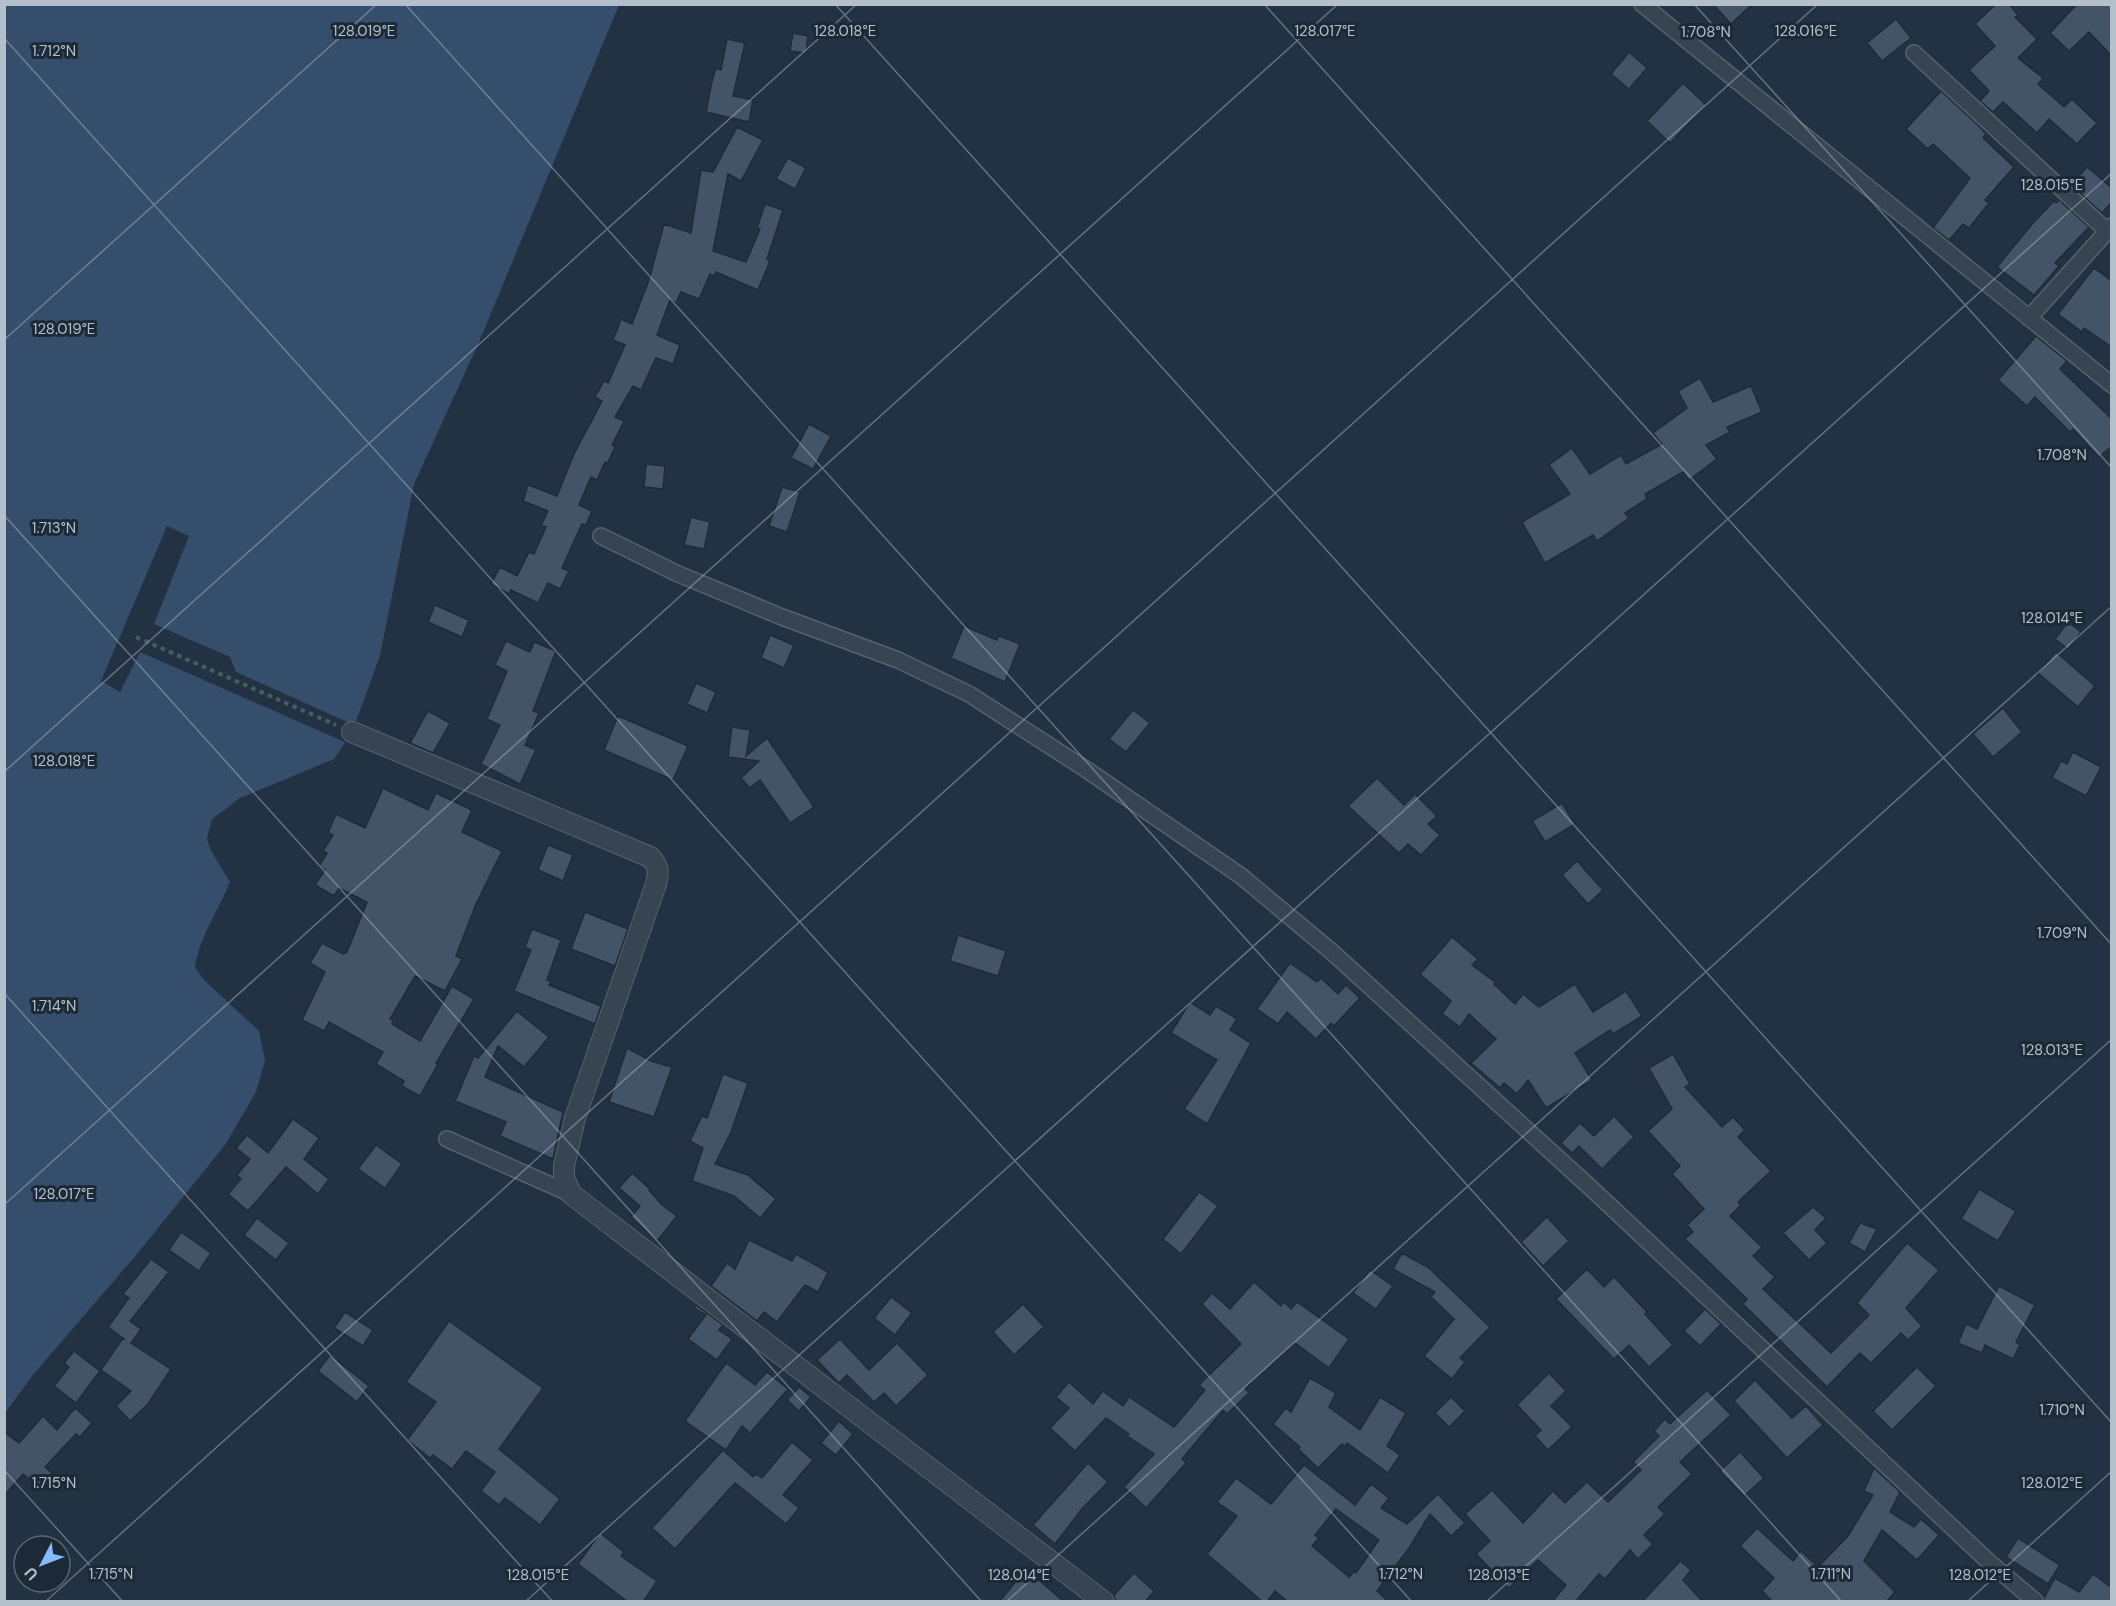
<svg xmlns="http://www.w3.org/2000/svg" width="2116" height="1606" font-family="'DM Sans',sans-serif">
<style>
.water{fill:#354e6b}
.pier{fill:#233243}
.building{fill:#445467;stroke:#1e2b39;stroke-width:1.5;fill-rule:evenodd}
.lines{fill:none;stroke-linecap:round;stroke-linejoin:round}
.minor-casing{stroke:#55626f;stroke-width:18}
.tertiary-casing{stroke:#55626f;stroke-width:22}
.path{stroke:#435e60;stroke-width:4;stroke-dasharray:4.5 4.5;stroke-linecap:butt}
.minor{stroke:#374452;stroke-width:15}
.tertiary{stroke:#374452;stroke-width:20}
.ticks{fill:none;stroke:#b4bfcc;stroke-width:1.5;stroke-opacity:0.45}
.ticks-label{font-size:15px;text-anchor:middle;fill:#b4bfcc;stroke:#1c2937;stroke-width:6;stroke-linejoin:round;paint-order:stroke}
</style>
<rect width="100%" height="100%" fill="#233243"/>
<path class="water" d="M5 5H619L479 342 414 484 380 656 352 732 334 759 240 798 212 819 207 839 211 851 230 882C218 911 200 936 195 967L205 981 259 1031 265 1061 256 1092 225 1145 137 1254 32 1376 5 1413Z"/>
<polygon class="pier" points="167,526 189,536 154,624 230,657 236,672 354,725 347,743 140,652 120,692 101,681"/>
<g class="building">
<polygon points="1713,4 1752,4 1731,24"/>
<polygon points="1996,4 2009,4 2018,15 2015,17 2037,39 2018,58 2043,78 2038,84 2064,107 2072,99 2097,123 2077,144 2049,119 2037,133 2003,102 1993,112 1980,101 1989,91 1969,70 1995,46 1975,24"/>
<polygon points="2077,4 2112,4 2112,56 2089,32 2069,51 2050,33"/>
<polygon points="1896,19 1911,38 1882,61 1867,43"/>
<polygon points="793,33 808,36 806,53 790,51"/>
<polygon points="727,39 745,43 733,96 753,100 749,122 706,112 712,81 716,68 721,70"/>
<polygon points="1629,52 1647,68 1629,89 1611,74"/>
<polygon points="1683,83 1706,105 1670,143 1647,121"/>
<polygon points="1941,91 1979,126 1986,134 1983,138 2014,167 1985,200 1989,203 1969,228 1963,224 1949,240 1933,228 1970,178 1933,144 1928,149 1906,129"/>
<polygon points="737,127 763,140 741,181 728,174 713,251 746,262 760,229 757,228 765,204 783,210 767,259 770,261 758,290 716,272 715,276 710,274 699,299 681,292 676,303 670,300 657,335 680,345 673,364 656,358 641,390 633,386 615,417 624,421 612,445 615,447 607,464 605,462 597,480 591,477 579,505 592,511 586,525 582,524 562,568 569,571 560,589 548,583 538,603 511,590 509,594 491,584 500,567 517,576 529,552 534,554 546,527 541,525 548,511 523,501 528,485 557,496 574,454 602,401 595,397 604,381 608,383 625,345 613,340 621,319 632,324 649,280 664,224 691,233 701,170 713,172"/>
<polygon points="788,158 806,168 795,189 776,179"/>
<polygon points="2087,167 2112,188 2112,202 2102,213 2071,185"/>
<polygon points="2059,200 2089,227 2055,263 2059,266 2034,295 1997,267 2033,223 2054,201 2056,203"/>
<polygon points="2094,268 2112,281 2112,347 2084,328 2082,332 2058,314"/>
<polygon points="2036,336 2067,361 2060,369 2112,419 2112,446 2099,457 2073,429 2070,432 2035,397 2027,406 1998,380"/>
<polygon points="1700,378 1713,402 1751,386 1762,412 1727,427 1730,432 1706,445 1717,459 1689,480 1683,472 1645,494 1647,499 1625,513 1629,518 1597,541 1593,535 1545,563 1522,522 1570,494 1549,465 1572,448 1590,474 1621,455 1626,464 1662,444 1653,433 1687,408 1678,391"/>
<polygon points="809,424 831,436 813,469 791,458"/>
<polygon points="646,464 665,466 663,489 644,487"/>
<polygon points="782,487 800,492 787,532 769,526"/>
<polygon points="691,517 710,522 704,549 684,545"/>
<polygon points="435,605 469,620 462,637 428,622"/>
<polygon points="2068,622 2081,632 2068,649 2055,639"/>
<polygon points="964,626 997,640 999,636 1020,644 1005,682 951,658"/>
<polygon points="770,635 794,645 784,668 761,658"/>
<polygon points="506,641 530,652 534,642 556,651 533,711 539,713 525,745 536,750 520,784 481,764 500,725 487,719 507,671 495,665"/>
<polygon points="2056,652 2095,686 2078,707 2038,673"/>
<polygon points="696,683 716,692 707,713 687,704"/>
<polygon points="2003,708 2022,732 1993,757 1973,734"/>
<polygon points="1133,710 1150,723 1126,752 1109,739"/>
<polygon points="428,711 450,723 433,753 410,743"/>
<polygon points="618,716 688,746 673,780 604,750"/>
<polygon points="732,727 750,730 746,756 767,738 814,807 790,823 760,780 750,788 741,778 759,761 728,757"/>
<polygon points="2073,752 2101,767 2086,796 2052,778 2061,761 2067,764"/>
<polygon points="1377,778 1404,805 1415,794 1437,816 1428,824 1440,835 1421,855 1408,844 1399,853 1348,806"/>
<polygon points="383,788 428,810 436,793 472,810 462,832 502,851 476,904 456,956 462,959 445,991 415,976 390,1019 393,1020 392,1024 420,1041 452,986 474,999 436,1063 438,1064 420,1096 402,1086 404,1081 376,1064 383,1052 329,1022 324,1031 302,1020 325,972 310,963 322,943 343,954 347,952 367,902 339,888 334,896 315,885 325,870 319,866 327,853 323,851 333,835 328,833 336,814 365,828"/>
<polygon points="1562,803 1575,824 1545,842 1532,821"/>
<polygon points="548,845 573,855 563,881 538,870"/>
<polygon points="1577,861 1603,890 1588,904 1562,875"/>
<polygon points="585,912 628,929 615,966 571,949"/>
<polygon points="532,929 561,940 547,980 551,981 549,985 601,1006 595,1024 514,991 531,950 525,947"/>
<polygon points="958,935 1006,951 998,976 950,961"/>
<polygon points="1452,937 1478,959 1472,965 1495,982 1494,984 1515,1004 1523,994 1539,1007 1575,984 1593,1012 1626,991 1642,1016 1613,1034 1610,1030 1575,1053 1592,1080 1546,1108 1528,1080 1517,1094 1504,1083 1500,1088 1471,1063 1496,1039 1469,1014 1460,1027 1442,1014 1451,1001 1420,974"/>
<polygon points="1290,963 1317,982 1321,978 1338,994 1346,985 1360,998 1334,1026 1331,1023 1316,1039 1287,1012 1278,1024 1257,1009"/>
<polygon points="1190,1002 1210,1015 1216,1006 1237,1019 1230,1030 1251,1043 1207,1124 1184,1109 1217,1060 1171,1033"/>
<polygon points="517,1011 549,1037 524,1067 498,1046 485,1077 563,1112 553,1159 500,1136 506,1122 455,1101 474,1056 478,1058"/>
<polygon points="627,1048 651,1061 672,1067 654,1117 609,1102"/>
<polygon points="1673,1054 1690,1084 1685,1087 1722,1127 1733,1117 1745,1130 1738,1137 1771,1171 1738,1202 1741,1205 1730,1216 1762,1247 1753,1256 1775,1277 1763,1289 1831,1353 1869,1315 1857,1303 1907,1243 1939,1270 1906,1308 1922,1326 1908,1340 1901,1333 1871,1363 1860,1353 1827,1387 1743,1304 1747,1299 1685,1239 1693,1232 1687,1225 1704,1209 1672,1174 1680,1166 1648,1131 1672,1109 1649,1068"/>
<polygon points="723,1074 748,1083 731,1132 715,1164 748,1175 776,1199 760,1218 734,1196 692,1181 703,1148 690,1141 702,1116 707,1118"/>
<polygon points="1614,1116 1634,1137 1602,1169 1579,1146 1572,1153 1561,1143 1580,1123 1594,1136"/>
<polygon points="293,1119 319,1138 304,1159 329,1179 318,1194 286,1167 248,1211 228,1194 241,1179 237,1175 250,1159 236,1148 247,1135 268,1153"/>
<polygon points="376,1145 402,1164 385,1188 358,1169"/>
<polygon points="632,1173 650,1189 649,1190 661,1204 677,1216 657,1241 631,1217 640,1206 619,1188"/>
<polygon points="1979,1189 2016,1211 1998,1241 1961,1219"/>
<polygon points="1199,1192 1218,1206 1181,1254 1163,1239"/>
<polygon points="1813,1207 1826,1218 1815,1230 1827,1243 1809,1260 1783,1233"/>
<polygon points="1547,1217 1569,1241 1543,1266 1521,1242"/>
<polygon points="257,1218 289,1243 276,1260 244,1235"/>
<polygon points="1860,1223 1877,1229 1865,1252 1849,1243"/>
<polygon points="181,1232 211,1253 199,1271 169,1250"/>
<polygon points="749,1240 792,1261 796,1254 828,1272 818,1292 805,1285 777,1322 764,1312 757,1321 711,1286 727,1263 735,1269"/>
<polygon points="1402,1253 1429,1268 1490,1327 1460,1358 1465,1362 1452,1379 1424,1356 1454,1319 1431,1297 1435,1292 1393,1269"/>
<polygon points="151,1259 169,1272 130,1321 141,1329 131,1343 171,1369 148,1404 130,1421 116,1406 131,1391 101,1370 123,1338 125,1340 108,1327 129,1298 123,1294"/>
<polygon points="1587,1269 1604,1287 1614,1277 1647,1312 1645,1314 1673,1345 1649,1367 1629,1345 1614,1359 1556,1299"/>
<polygon points="1370,1270 1393,1286 1376,1309 1353,1293"/>
<polygon points="1254,1282 1281,1306 1284,1302 1291,1309 1297,1302 1349,1339 1329,1368 1295,1343 1245,1388 1249,1393 1227,1414 1223,1410 1182,1459 1186,1463 1146,1508 1124,1487 1154,1454 1127,1436 1129,1434 1106,1418 1075,1451 1050,1428 1069,1408 1056,1397 1069,1382 1093,1404 1103,1391 1123,1406 1129,1397 1174,1427 1205,1390 1199,1385 1241,1344 1202,1304 1212,1293 1230,1309"/>
<polygon points="1999,1286 2035,1305 2016,1342 2020,1345 2013,1359 1985,1345 1982,1353 1958,1343 1966,1324 1977,1329"/>
<polygon points="891,1297 912,1313 895,1335 874,1318"/>
<polygon points="1023,1304 1044,1327 1014,1355 993,1332"/>
<polygon points="696,1305 723,1325 719,1330 732,1339 717,1360 688,1339 706,1315 694,1308"/>
<polygon points="1705,1309 1721,1324 1700,1346 1684,1331"/>
<polygon points="345,1312 373,1330 363,1346 334,1328"/>
<polygon points="449,1321 543,1388 499,1449 560,1499 540,1525 505,1498 499,1505 481,1491 495,1472 466,1451 452,1469 433,1455 430,1458 407,1440 436,1402 406,1382"/>
<polygon points="840,1339 869,1370 897,1343 928,1375 896,1406 884,1393 874,1402 847,1375 839,1383 817,1360"/>
<polygon points="74,1351 100,1371 76,1403 54,1386 69,1367 64,1363"/>
<polygon points="330,1355 369,1386 357,1402 318,1371"/>
<polygon points="726,1363 755,1385 767,1372 788,1389 750,1433 742,1426 726,1450 685,1421"/>
<polygon points="1917,1367 1936,1386 1892,1430 1873,1411"/>
<polygon points="1549,1373 1566,1391 1551,1406 1572,1427 1548,1450 1535,1436 1541,1430 1517,1405"/>
<polygon points="1310,1378 1336,1393 1329,1407 1360,1430 1380,1397 1406,1413 1387,1446 1400,1455 1388,1473 1347,1443 1345,1446 1342,1444 1318,1468 1298,1449 1300,1447 1273,1424 1286,1408 1291,1412"/>
<polygon points="1755,1380 1792,1418 1806,1406 1823,1425 1787,1458 1734,1401"/>
<polygon points="799,1387 811,1397 799,1411 787,1400"/>
<polygon points="1707,1390 1731,1415 1680,1462 1692,1474 1658,1507 1665,1514 1644,1535 1653,1544 1638,1559 1630,1550 1605,1579 1599,1574 1575,1602 1552,1602 1566,1585 1538,1560 1509,1588 1476,1554 1490,1541 1465,1514 1492,1490 1523,1523 1553,1491 1565,1503 1587,1482 1608,1502 1641,1470 1633,1462 1659,1436 1654,1431 1665,1419 1670,1424"/>
<polygon points="1451,1397 1465,1411 1449,1427 1435,1413"/>
<polygon points="75,1408 92,1423 80,1437 76,1434 45,1467 52,1473 40,1487 23,1474 4,1496 4,1432 19,1443 43,1416 57,1430"/>
<polygon points="839,1421 853,1434 836,1455 821,1443"/>
<polygon points="792,1442 813,1460 783,1495 799,1508 786,1524 735,1483 675,1549 652,1528 723,1450 753,1477 756,1474 762,1478"/>
<polygon points="1740,1452 1764,1478 1744,1496 1720,1471"/>
<polygon points="1088,1463 1108,1482 1081,1510 1055,1544 1033,1525"/>
<path d="M1304 1465 1355 1505 1371 1484 1389 1498 1381 1508 1407 1524 1438 1494 1465 1523 1451 1536 1430 1514 1409 1548 1377 1591 1389 1602H1288L1275 1591 1267 1602H1263L1207 1554 1237 1516 1217 1502 1236 1478 1271 1504ZM1336 1509 1379 1540 1356 1573 1355 1571 1349 1577 1312 1546 1319 1538 1315 1535Z"/>
<polygon points="1874,1468 1900,1492 1890,1512 1914,1527 1921,1519 1939,1535 1917,1560 1882,1530 1864,1561 1895,1592 1886,1602 1773,1602 1762,1591 1774,1578 1740,1546 1757,1528 1793,1561 1801,1551 1818,1567 1848,1536 1873,1495 1864,1491"/>
<polygon points="600,1533 624,1552 621,1556 657,1581 643,1602 628,1602 578,1564"/>
<polygon points="2018,1538 2060,1565 2048,1584 2006,1557"/>
<polygon points="1680,1561 1691,1570 1683,1580 1703,1602 1642,1602"/>
<polygon points="1026,1569 1064,1602 999,1602"/>
<polygon points="1134,1573 1154,1591 1145,1602 1116,1602 1114,1595"/>
<polygon points="2093,1574 2112,1588 2112,1602 2045,1602 2044,1598 2055,1578 2079,1592"/>
</g>
<g class="lines">
<defs>
<g id="minor">
<polyline points="1642,4 2112,385"/>
<polyline points="1914,53 2107,231"/>
<polyline points="2029,318 2112,226"/>
<polyline points="601,536 676,573 782,617 898,660 969,694 1087,770 1241,876 1332,952 1593,1190 1989,1562 2036,1602"/>
<polyline points="447,1139 571,1194"/>
</g>
<path id="tertiary" d="M352 732 650 857C659 866 659 872 656 884L575 1118 564 1166V1178L571 1194 1104 1602"/>
</defs>
<use href="#minor" class="minor-casing"/>
<use href="#tertiary" class="tertiary-casing"/>
<polyline class="path" points="136,637 336,725"/>
<use href="#minor" class="minor"/>
<use href="#tertiary" class="tertiary"/>
</g>
<path class="ticks" d="M405 4 1842 1602M835 4 2112 1423M1264 4 2112 945M1694 4 2112 468M4 38 1412 1602M4 340 377 4M4 515 982 1602M4 772 857 4M4 993 553 1602M4 1205 1338 4M4 1470 123 1602M45 1602 1818 4M525 1602 2112 173M1006 1602 2112 606M1486 1602 2112 1039M1967 1602 2112 1471"/>
<g class="ticks-label">
<text x="1325" y="36">128.017°E</text>
<text x="1806" y="36">128.016°E</text>
<text x="364" y="36">128.019°E</text>
<text x="845" y="36">128.018°E</text>
<text x="1706" y="37">1.708°N</text>
<text x="54" y="56">1.712°N</text>
<text x="2052" y="190">128.015°E</text>
<text x="64" y="334">128.019°E</text>
<text x="2062" y="460">1.708°N</text>
<text x="54" y="533">1.713°N</text>
<text x="2052" y="623">128.014°E</text>
<text x="64" y="766">128.018°E</text>
<text x="2062" y="938">1.709°N</text>
<text x="54" y="1011">1.714°N</text>
<text x="2052" y="1055">128.013°E</text>
<text x="64" y="1199">128.017°E</text>
<text x="2062" y="1415">1.710°N</text>
<text x="2052" y="1488">128.012°E</text>
<text x="54" y="1488">1.715°N</text>
<text x="111" y="1579">1.715°N</text>
<text x="1401" y="1579">1.712°N</text>
<text x="1831" y="1579">1.711°N</text>
<text x="538" y="1580">128.015°E</text>
<text x="1019" y="1580">128.014°E</text>
<text x="1499" y="1580">128.013°E</text>
<text x="1980" y="1580">128.012°E</text>
</g>
<rect width="2116" height="1606" fill="none" stroke="#b4bfcc" stroke-width="12"/>
<g transform="translate(42 1564) rotate(228)"><circle r="28" fill="#1c2937" stroke="#596573" stroke-width="1.5"/>
<path d="M0-4.5L10 22L0 15L-10 22Z" fill="#87bbff"/>
<text y="-9" font-size="16" font-weight="bold" text-anchor="middle" fill="#b4bfcc">U</text>
</g>
</svg>
